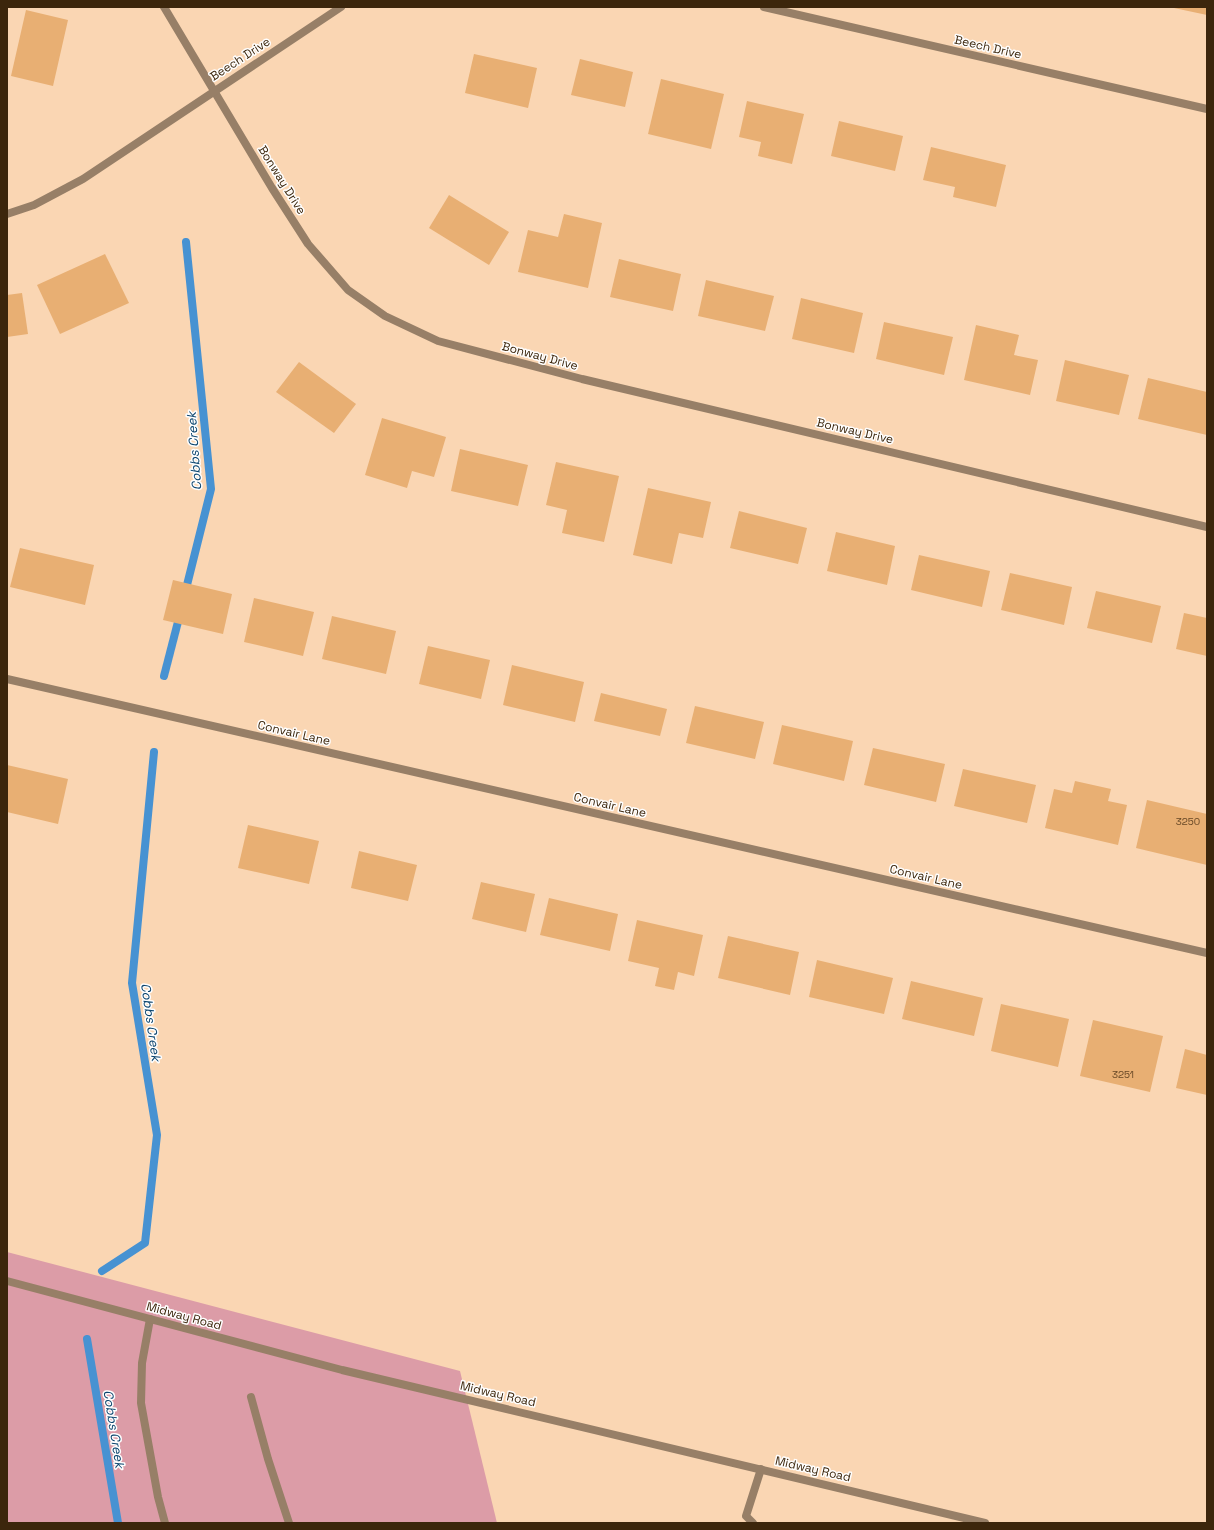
<svg xmlns="http://www.w3.org/2000/svg" width="1214" height="1530" font-family="'Space Grotesk',sans-serif">
<style>
.park{fill:#dc9ca7}
.lines{fill:none;stroke-linecap:round;stroke-linejoin:round}
.stream{stroke:#4792d2;stroke-width:8}
.building{fill:#e8af73}
.service{stroke:#977f67;stroke-width:8}
.minor{stroke:#977f67;stroke-width:8}
.tertiary{stroke:#977f67;stroke-width:8}
.labels{text-anchor:middle;dominant-baseline:central;stroke-width:3;stroke-linejoin:round;paint-order:stroke}
.number-label{font-size:10px;fill:#674826}
.street-label{font-size:12px;fill:#3c260c;stroke:#fefefe}
.water-label{font-size:13px;font-style:italic;fill:#0b446e;stroke:#fefefe}
</style>
<rect width="100%" height="100%" fill="#fad6b3"/>
<polygon class="park" points="7,1252 460,1371 497,1523 7,1523"/>
<g class="lines">
<g class="stream">
<polyline points="185,593 211,489 186,242"/>
<polyline points="164,676 180,614"/>
<polyline points="102,1271 145,1243 157,1135 132,983 154,752"/>
<polyline points="87,1339 118,1523"/>
</g>
</g>
<g class="building">
<polygon points="1174,7 1207,7 1207,15 1174,8"/>
<polygon points="26,10 68,20 53,86 11,76"/>
<polygon points="474,54 537,68 528,108 465,93"/>
<polygon points="580,59 633,72 625,107 571,95"/>
<polygon points="661,79 724,94 711,149 648,134"/>
<polygon points="747,101 804,114 792,164 758,156 761,142 739,137"/>
<polygon points="839,121 903,136 895,171 831,156"/>
<polygon points="931,147 1006,165 996,207 953,197 955,187 923,180"/>
<polygon points="449,195 509,232 489,265 429,228"/>
<polygon points="564,214 602,223 588,288 518,272 528,230 558,237"/>
<polygon points="105,254 129,303 60,334 37,285"/>
<polygon points="619,259 681,274 673,311 610,297"/>
<polygon points="706,280 774,296 765,331 698,316"/>
<polygon points="22,293 28,334 7,337 7,295"/>
<polygon points="801,298 863,313 854,353 792,339"/>
<polygon points="884,322 953,337 944,375 876,359"/>
<polygon points="976,325 1019,335 1014,355 1038,360 1030,395 964,380"/>
<polygon points="1065,360 1129,375 1119,415 1056,401"/>
<polygon points="299,362 356,404 334,433 276,392"/>
<polygon points="1148,378 1207,392 1207,435 1138,419"/>
<polygon points="382,418 446,437 434,477 412,471 407,488 365,475"/>
<polygon points="460,449 528,465 518,506 451,491"/>
<polygon points="556,462 619,476 604,542 562,533 567,510 546,505"/>
<polygon points="648,488 711,502 703,538 679,533 672,564 633,555"/>
<polygon points="739,511 807,528 798,564 730,548"/>
<polygon points="836,532 895,546 887,585 827,571"/>
<polygon points="20,548 94,565 85,605 10,587"/>
<polygon points="919,555 990,571 982,607 911,590"/>
<polygon points="1010,573 1072,587 1064,625 1001,610"/>
<polygon points="173,580 232,594 223,634 163,620"/>
<polygon points="1096,591 1161,606 1152,643 1087,628"/>
<polygon points="254,598 314,612 303,656 244,642"/>
<polygon points="1184,613 1207,618 1207,656 1176,649"/>
<polygon points="332,616 396,631 386,674 322,659"/>
<polygon points="428,646 490,660 481,699 419,684"/>
<polygon points="512,665 584,682 575,722 503,705"/>
<polygon points="601,693 667,709 660,736 594,721"/>
<polygon points="695,706 764,722 755,759 686,743"/>
<polygon points="782,725 853,741 844,781 773,764"/>
<polygon points="873,748 945,764 936,802 864,785"/>
<polygon points="7,765 68,779 58,824 7,812"/>
<polygon points="963,769 1036,785 1027,823 954,806"/>
<polygon points="1075,781 1111,789 1108,801 1127,805 1118,845 1045,828 1054,789 1072,793"/>
<polygon points="1147,800 1207,814 1207,865 1136,848"/>
<polygon points="248,825 319,841 309,884 238,868"/>
<polygon points="359,851 417,865 408,901 351,888"/>
<polygon points="481,882 535,894 526,932 472,919"/>
<polygon points="549,898 618,914 610,951 540,935"/>
<polygon points="637,920 703,935 694,976 678,972 674,990 655,986 659,968 628,961"/>
<polygon points="728,936 799,952 790,995 718,978"/>
<polygon points="817,960 893,978 884,1014 809,997"/>
<polygon points="911,981 983,998 974,1036 902,1019"/>
<polygon points="1001,1004 1069,1019 1058,1067 991,1051"/>
<polygon points="1093,1020 1163,1036 1150,1092 1080,1076"/>
<polygon points="1185,1049 1207,1055 1207,1095 1176,1088"/>
</g>
<g class="lines">
<g class="service">
<polyline points="150,1319 142,1363 141,1403 158,1497 165,1523"/>
<polyline points="251,1397 268,1459 289,1523"/>
<polyline points="753,1523 746,1516 761,1469"/>
</g>
<g class="minor">
<polyline points="164,7 272,188 308,244 348,290 385,316 438,341 582,379 1207,527"/>
<polyline points="764,7 1207,109"/>
<polyline points="7,214 34,205 83,179 341,7"/>
<polyline points="7,679 1207,953"/>
</g>
<polyline class="tertiary" points="7,1281 342,1370 985,1523"/>
</g>
<g class="labels">
<g class="number-label">
<text x="1188" y="821">3250</text>
<text x="1123" y="1074">3251</text>
</g>
<g class="street-label">
<text transform="translate(988 47) rotate(13)">Beech Drive</text>
<text transform="translate(240 59) rotate(-33)">Beech Drive</text>
<text transform="translate(282 180) rotate(58)">Bonway Drive</text>
<text transform="translate(540 356) rotate(15)">Bonway Drive</text>
<text transform="translate(855 431) rotate(13)">Bonway Drive</text>
<text transform="translate(294 733) rotate(13)">Convair Lane</text>
<text transform="translate(610 805) rotate(13)">Convair Lane</text>
<text transform="translate(926 877) rotate(13)">Convair Lane</text>
<text transform="translate(184 1316) rotate(15)">Midway Road</text>
<text transform="translate(498 1394) rotate(13)">Midway Road</text>
<text transform="translate(813 1469) rotate(13)">Midway Road</text>
</g>
<g class="water-label">
<text transform="translate(194 451) rotate(-94)">Cobbs Creek</text>
<text transform="translate(151 1022) rotate(82)">Cobbs Creek</text>
<text transform="translate(114 1429) rotate(81)">Cobbs Creek</text>
</g>
</g>
<rect width="1214" height="1530" fill="none" stroke="#3c260c" stroke-width="16"/>
</svg>
